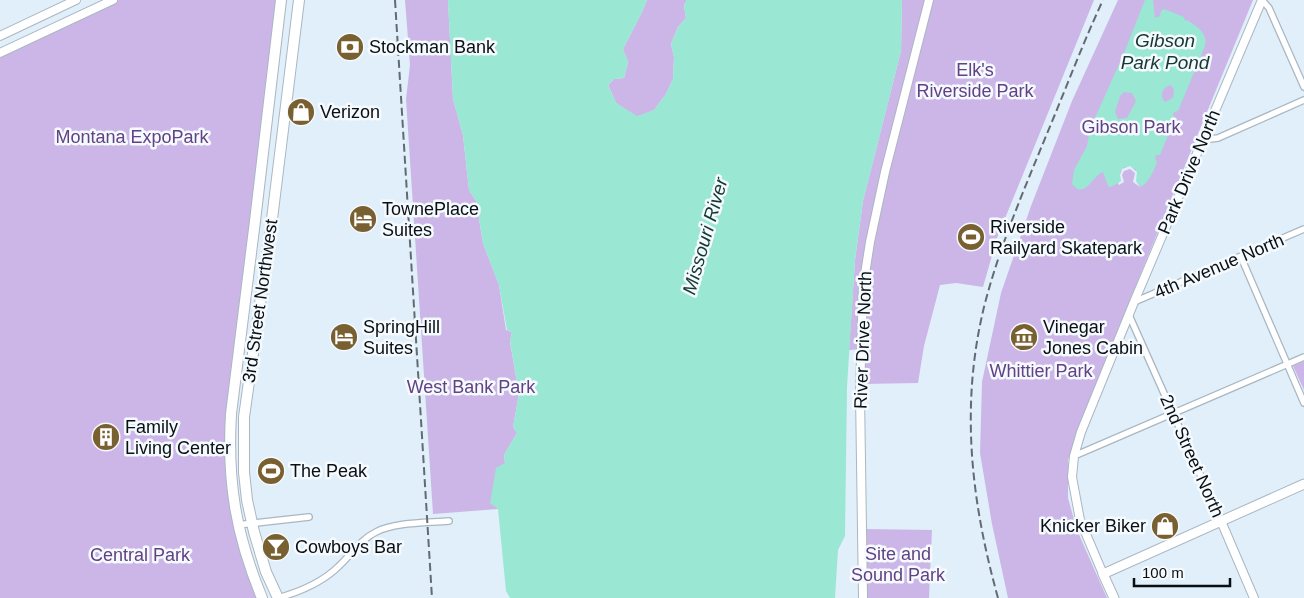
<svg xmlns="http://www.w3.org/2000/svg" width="1304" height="598" font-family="Arial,sans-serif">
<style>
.green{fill:#ccb6e7}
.water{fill:#9ae7d4;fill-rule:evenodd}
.pier{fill:#e0effa}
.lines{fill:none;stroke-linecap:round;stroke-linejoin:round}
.street-casing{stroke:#aab7c2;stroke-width:8}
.secondary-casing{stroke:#aab7c2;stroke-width:10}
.primary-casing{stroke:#aab7c2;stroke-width:11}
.highway-casing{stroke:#aab7c2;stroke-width:12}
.street{stroke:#fff;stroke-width:5.5}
.secondary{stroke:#fff;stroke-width:8}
.primary{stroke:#fff;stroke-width:9}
.highway{stroke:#fff;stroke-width:10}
.rail{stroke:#626b72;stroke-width:2;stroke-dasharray:8 4;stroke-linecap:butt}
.labels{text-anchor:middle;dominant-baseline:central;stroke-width:5;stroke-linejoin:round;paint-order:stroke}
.poi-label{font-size:18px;fill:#0a0f13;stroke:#f5faff;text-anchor:start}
.park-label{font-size:18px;fill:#624184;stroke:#f5faff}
.street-label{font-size:18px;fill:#0a0f13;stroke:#f5faff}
.water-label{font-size:19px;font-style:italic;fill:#153932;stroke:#f5faff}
</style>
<rect width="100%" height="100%" fill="#e0effa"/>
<g class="green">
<polygon points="113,0 281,0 231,414 231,484 262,598 0,598 0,53"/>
<polygon points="405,0 448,0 453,99 463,135 469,190 476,201 483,243 499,285 506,330 512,332 510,342 519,394 513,427 517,433 504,455 505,463 498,509 433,514 406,99 410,65"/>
<polygon points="647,0 687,0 684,5 686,18 678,27 671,44 674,57 673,79 666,94 654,110 637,117 616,103 608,85 614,79 624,78 628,62 623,49 642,12"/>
<polygon points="902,0 1094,0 997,238 983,287 956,283 940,285 924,346 918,383 863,384 864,349 849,350 855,260 863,201 901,51"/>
<polygon points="1118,0 1253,0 1120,324 1068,460 1068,498 1077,530 1107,598 1008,598 992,524 980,453 982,382 1001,293 1031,206 1072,101"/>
<polygon points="1304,361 1304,390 1293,366"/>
<polygon points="865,529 932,530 929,598 867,598"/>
</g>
<g class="water">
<polygon points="448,0 647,0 642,12 623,49 628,62 624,78 614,79 608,85 616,103 637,116 654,110 666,94 673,79 674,57 671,44 678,27 686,18 684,5 687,0 902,0 901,51 863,201 855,260 847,387 845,536 838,550 835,598 510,598 506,591 498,509 490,503 496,468 505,463 504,455 517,433 513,427 519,394 510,341 512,332 507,330 499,285 483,243 476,201 469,190 463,135 453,99"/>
<path d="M1145 0H1153L1155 18 1160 16 1161 11 1164 9 1184 17 1185 21 1187 20C1197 27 1208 32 1205 46L1178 111 1174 112 1173 115 1175 118 1160 155H1156L1155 158 1157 162C1153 172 1150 181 1141 187L1136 181V169L1124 167 1120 172 1121 181 1111 187 1108 186 1103 172C1092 176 1085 200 1072 184L1074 170 1087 146 1090 129 1124 53ZM1171 85 1174 90 1173 98 1165 102C1159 96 1162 87 1171 85ZM1124 92 1132 93 1136 101 1127 118 1118 119 1115 112 1120 96Z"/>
</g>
<polygon class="pier" points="1130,166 1137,172 1136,181 1140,187 1133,182 1135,173 1130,169 1124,171 1122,175 1124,182 1119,185 1118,183 1121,181 1120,175 1122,169"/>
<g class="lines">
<defs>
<g id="street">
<polyline points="1262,0 1269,8 1304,87"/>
<polyline points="1203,140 1218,138 1304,100"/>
<polyline points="1241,257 1304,403"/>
<polyline points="1134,302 1304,229"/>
<polyline points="1129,315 1221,521"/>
<polyline points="1074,456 1304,357"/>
<polyline points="237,525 309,517"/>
<path d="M278 598C299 592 323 582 339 566 351 555 361 539 376 532 395 522 428 523 449 521"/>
</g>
<g id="secondary">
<polyline points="0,36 76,0"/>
<polyline points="0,53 113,0"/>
<polyline points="1221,521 1254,598"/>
<polyline points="1103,574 1080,520 1072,477 1074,456 1081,432 1134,302 1262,0"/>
<polyline points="863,598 860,394 863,287 870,242 885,172 929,0"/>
</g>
<polyline id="primary" points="1114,598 1103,574 1304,484"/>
<g id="highway">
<path d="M262 598C236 535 227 483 231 414L255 221 281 0"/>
<polyline points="278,598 266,572 254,532 247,500 244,472 244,417 272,219 299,0"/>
</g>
</defs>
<use href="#street" class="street-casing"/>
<use href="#secondary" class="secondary-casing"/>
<use href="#primary" class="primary-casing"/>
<use href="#highway" class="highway-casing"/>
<use href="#street" class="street"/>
<use href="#secondary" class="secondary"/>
<use href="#primary" class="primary"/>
<use href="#highway" class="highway"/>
<g class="rail">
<polyline points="395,0 432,598"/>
<path d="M998 598C971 501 960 406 984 307 999 248 1023 192 1046 136 1065 91 1082 45 1103 0"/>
</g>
</g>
<defs>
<symbol id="bank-disc" viewBox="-11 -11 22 22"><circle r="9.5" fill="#796031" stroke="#f5faff"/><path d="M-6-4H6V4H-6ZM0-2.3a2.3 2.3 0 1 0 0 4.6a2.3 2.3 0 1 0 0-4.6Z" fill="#fff"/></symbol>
<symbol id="shop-disc" viewBox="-11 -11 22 22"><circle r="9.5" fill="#796031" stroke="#f5faff"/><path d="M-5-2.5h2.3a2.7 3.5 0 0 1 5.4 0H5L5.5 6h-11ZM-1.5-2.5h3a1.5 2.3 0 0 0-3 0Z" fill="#fff"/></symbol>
<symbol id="hotel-disc" viewBox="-11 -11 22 22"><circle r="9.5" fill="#796031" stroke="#f5faff"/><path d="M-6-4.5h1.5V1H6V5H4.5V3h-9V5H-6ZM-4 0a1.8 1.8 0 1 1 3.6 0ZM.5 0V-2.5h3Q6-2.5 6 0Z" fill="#fff"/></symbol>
<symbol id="stadium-disc" viewBox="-11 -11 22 22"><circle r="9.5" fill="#796031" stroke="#f5faff"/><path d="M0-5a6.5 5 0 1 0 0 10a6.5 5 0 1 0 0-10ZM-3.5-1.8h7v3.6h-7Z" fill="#fff"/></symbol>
<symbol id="museum-disc" viewBox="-11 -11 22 22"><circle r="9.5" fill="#796031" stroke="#f5faff"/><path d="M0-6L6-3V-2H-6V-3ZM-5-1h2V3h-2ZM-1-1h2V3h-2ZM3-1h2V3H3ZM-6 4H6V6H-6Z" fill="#fff"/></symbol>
<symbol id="building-disc" viewBox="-11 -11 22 22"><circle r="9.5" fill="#796031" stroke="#f5faff"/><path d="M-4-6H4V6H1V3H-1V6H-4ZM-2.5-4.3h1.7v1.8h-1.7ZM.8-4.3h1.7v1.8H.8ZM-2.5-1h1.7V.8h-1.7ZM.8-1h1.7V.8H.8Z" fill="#fff"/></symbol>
<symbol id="bar-disc" viewBox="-11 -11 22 22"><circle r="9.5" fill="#796031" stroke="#f5faff"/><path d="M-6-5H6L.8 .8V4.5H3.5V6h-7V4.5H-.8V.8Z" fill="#fff"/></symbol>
</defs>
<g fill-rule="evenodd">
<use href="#bank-disc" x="334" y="31" width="32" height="32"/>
<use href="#shop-disc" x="285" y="96" width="32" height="32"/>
<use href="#hotel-disc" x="347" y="203" width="32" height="32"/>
<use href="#stadium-disc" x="955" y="221" width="32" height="32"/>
<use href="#hotel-disc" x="328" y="321" width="32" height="32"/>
<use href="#museum-disc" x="1008" y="321" width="32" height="32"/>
<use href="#building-disc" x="90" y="421" width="32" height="32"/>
<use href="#stadium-disc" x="255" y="455" width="32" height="32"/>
<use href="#shop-disc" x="1149" y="510" width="32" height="32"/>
<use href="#bar-disc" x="260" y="531" width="32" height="32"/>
</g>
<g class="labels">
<g class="poi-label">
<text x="369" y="47">Stockman Bank</text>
<text x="320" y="112">Verizon</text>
<text x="382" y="209">TownePlace<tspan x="382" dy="21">Suites</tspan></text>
<text x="990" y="227">Riverside<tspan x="990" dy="21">Railyard Skatepark</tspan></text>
<text x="363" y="327">SpringHill<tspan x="363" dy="21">Suites</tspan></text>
<text x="1043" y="327">Vinegar<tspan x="1043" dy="21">Jones Cabin</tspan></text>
<text x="125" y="427">Family<tspan x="125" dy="21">Living Center</tspan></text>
<text x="290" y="471">The Peak</text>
<text x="1146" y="526" text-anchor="end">Knicker Biker</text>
<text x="295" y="547">Cowboys Bar</text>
</g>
<g class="park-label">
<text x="975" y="70">Elk's<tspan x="975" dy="21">Riverside Park</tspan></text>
<text x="1131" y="127">Gibson Park</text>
<text x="132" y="137">Montana ExpoPark</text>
<text x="1041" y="371">Whittier Park</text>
<text x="471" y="387">West Bank Park</text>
<text x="898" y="554">Site and<tspan x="898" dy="21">Sound Park</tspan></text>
<text x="140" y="555">Central Park</text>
</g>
<g class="street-label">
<text transform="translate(1189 172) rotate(-67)">Park Drive North</text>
<text transform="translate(1219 266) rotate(-23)">4th Avenue North</text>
<text transform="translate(260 301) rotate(-82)">3rd Street Northwest</text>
<text transform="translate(863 340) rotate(-88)">River Drive North</text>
<text transform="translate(1192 456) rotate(66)">2nd Street North</text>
</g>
<g class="water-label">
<text x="1165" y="40">Gibson<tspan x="1165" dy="22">Park Pond</tspan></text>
<text transform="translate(705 236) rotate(-74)">Missouri River</text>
</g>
</g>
<path d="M1134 578v8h96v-8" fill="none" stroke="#0a0f13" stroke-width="2.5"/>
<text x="1142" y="578" font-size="15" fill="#0a0f13" stroke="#f5faff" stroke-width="4" paint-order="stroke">100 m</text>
</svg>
